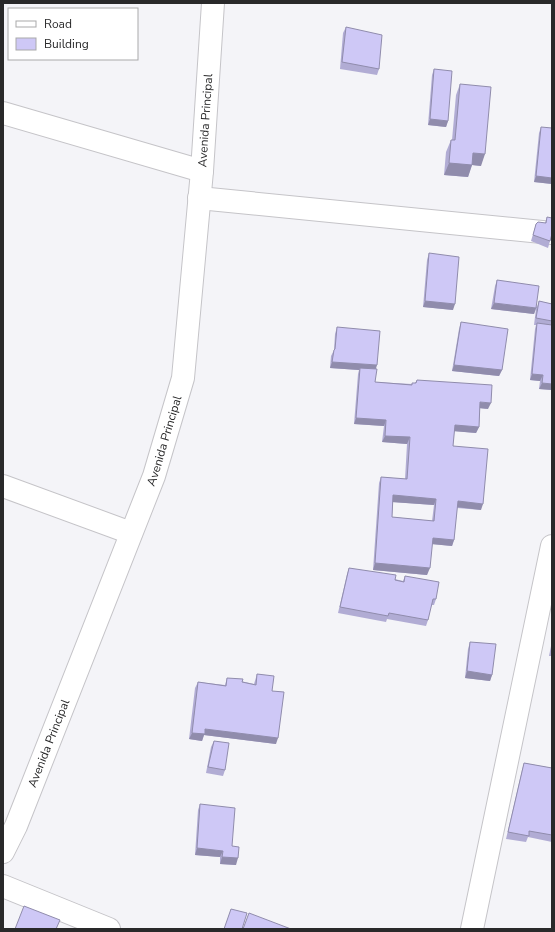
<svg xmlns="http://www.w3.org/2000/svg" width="555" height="932" font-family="'Nunito Sans',sans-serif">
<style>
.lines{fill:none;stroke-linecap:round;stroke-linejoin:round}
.street-casing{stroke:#c5c4c8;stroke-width:24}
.secondary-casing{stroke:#c5c4c8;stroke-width:24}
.street{stroke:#fff;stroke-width:22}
.secondary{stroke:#fff;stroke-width:22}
.wall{fill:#b1acd4;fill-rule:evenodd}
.shaded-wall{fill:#908cac}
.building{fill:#cec8f6;stroke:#908cac;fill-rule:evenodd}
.labels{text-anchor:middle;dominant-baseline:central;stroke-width:4;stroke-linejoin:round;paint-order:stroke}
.street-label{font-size:12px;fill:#29292a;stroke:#fff}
</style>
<rect width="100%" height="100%" fill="#f4f4f8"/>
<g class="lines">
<defs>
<g id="street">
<polyline points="3,113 202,171"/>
<polyline points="199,198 552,233"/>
<polyline points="3,486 131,533"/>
<polyline points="3,886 109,929"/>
<polyline points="472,929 552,546"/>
</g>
<g id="secondary">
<path id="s1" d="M3 852 16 826 154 476 183 378 202 171 213 3"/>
</g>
</defs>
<use href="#street" class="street-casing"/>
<use href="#secondary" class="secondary-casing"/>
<use href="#street" class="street"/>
<use href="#secondary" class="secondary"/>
</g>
<g class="wall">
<polygon points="346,27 379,69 377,75 340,69 343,33"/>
<polygon points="434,69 448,121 446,127 428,125 432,75"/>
<polygon points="460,84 481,166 472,165 468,177 444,175 446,152 451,140 452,140 456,95"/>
<polygon points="541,127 552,184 534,182 539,133"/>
<polygon points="547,217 550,241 548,248 531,241 536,224 545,223"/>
<polygon points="429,253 453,310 423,307 427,260"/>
<polygon points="497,280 537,307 539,301 552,304 552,390 539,389 540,381 530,380 535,329 536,325 534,325 536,309 534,314 491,309 495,286"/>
<polygon points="461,322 502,370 499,376 452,371 459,329"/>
<path d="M337 327 376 369 375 382 412 384V383H415L417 380 488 409 480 408 479 427 476 433 454 431 453 446 481 510 457 508 454 540 452 546 432 544 427 575 373 570 379 483 381 477 405 479 407 444 382 442 384 426 354 424 358 374 359 370 330 368 331 356 334 350 335 334ZM393 502 434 505 432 521 392 517Z"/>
<polygon points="349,568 403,581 405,576 436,599 434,605 431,605 428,620 426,626 387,619 386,622 338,613 347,574"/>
<polygon points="552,641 552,656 549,656"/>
<polygon points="470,642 492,675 490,681 465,678 468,649"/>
<polygon points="257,674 272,691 276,744 204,735 202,741 189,739 195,688 198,682 225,685 227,678 254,684"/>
<polygon points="214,741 225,770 223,776 206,773 211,747"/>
<polygon points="524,763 552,768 552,842 528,837 526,842 506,839 522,770"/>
<polygon points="200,804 232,846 236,865 220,864 220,857 195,855 198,810"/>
</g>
<g class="shaded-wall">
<polygon points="430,119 448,121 446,127 428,125"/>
<polygon points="473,153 485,154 481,166 472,165 468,177 444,175 449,163"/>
<polygon points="536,176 552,178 552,184 534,182"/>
<polygon points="425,301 455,304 453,310 423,307"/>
<polygon points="494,303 536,308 534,314 491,309"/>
<polygon points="332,362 377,365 375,372 360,368 359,370 330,368"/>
<polygon points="454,365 502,370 499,376 452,371"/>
<polygon points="532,374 543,375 540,381 530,380"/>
<polygon points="542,383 552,384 552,390 539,389"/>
<polygon points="480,402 491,403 488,409 478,408"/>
<polygon points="356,418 386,420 384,426 354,424"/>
<polygon points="455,425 479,427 476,433 452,431"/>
<polygon points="385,436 410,437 407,444 382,442"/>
<polygon points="393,495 436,499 434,505 391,502"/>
<polygon points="458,501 483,504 481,510 456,507"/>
<polygon points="433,538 454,540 452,546 431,544"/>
<polygon points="375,563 430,568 427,575 373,570"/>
<polygon points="467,671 492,675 490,681 465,678"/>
<polygon points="205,729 278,738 276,744 204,735 202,741 189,739 192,733"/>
<polygon points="197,848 223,851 220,857 195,855"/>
<polygon points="222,857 238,858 236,865 220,864"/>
</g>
<g class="building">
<polygon points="346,27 382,35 379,69 342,62"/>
<polygon points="434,69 452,71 448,121 430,119"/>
<polygon points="460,84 491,87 485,154 473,153 472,165 449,163 451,140 455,140"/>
<polygon points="541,127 552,128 552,178 536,176"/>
<polygon points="547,217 552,218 552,234 550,241 533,235 536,224 538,222 546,223"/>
<polygon points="429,253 459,257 455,304 425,301"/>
<polygon points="497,280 539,286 536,308 494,303"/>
<polygon points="539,301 552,304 552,321 536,318"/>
<polygon points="461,322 508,329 502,370 454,365"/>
<polygon points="537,323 552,325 552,384 542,383 543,375 532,374"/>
<polygon points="337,327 380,331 377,365 332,362 334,350 335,349"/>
<path d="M360 368 377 369 375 382 412 385V383H416L417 380 492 385 491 403 480 402 479 427 455 425 453 446 488 449 483 504 458 501 454 540 433 538 430 568 375 563 381 477 407 479 410 437 385 436 386 420 356 418ZM393 495 436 499 434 521 392 517Z"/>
<polygon points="349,568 396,575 395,580 404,582 405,576 439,582 436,599 433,599 428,620 389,613 388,616 340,607"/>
<polygon points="470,642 496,644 492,675 467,671"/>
<polygon points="257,674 274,676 272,691 284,692 278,738 205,729 205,734 192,733 198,682 226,686 227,678 243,679 242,682 256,685"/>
<polygon points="214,741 229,743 225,770 208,767"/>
<polygon points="524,763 552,768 552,835 529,831 529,836 508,832"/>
<polygon points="200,804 235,808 232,846 239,847 238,858 222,857 223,851 197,848"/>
<polygon points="24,906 60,920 56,929 15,929"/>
<polygon points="231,909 247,913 242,929 224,929"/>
<polygon points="249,913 291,929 243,929"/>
</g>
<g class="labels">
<g class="street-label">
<text stroke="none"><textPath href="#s1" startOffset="766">Avenida Principal</textPath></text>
<text stroke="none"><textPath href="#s1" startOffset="442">Avenida Principal</textPath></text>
<text stroke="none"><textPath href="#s1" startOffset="118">Avenida Principal</textPath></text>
</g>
</g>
<rect width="555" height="932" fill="none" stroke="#29292a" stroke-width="8"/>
<rect x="8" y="8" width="130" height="52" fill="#ffffff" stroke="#a9a9aa"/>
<rect x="16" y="21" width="20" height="6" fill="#ffffff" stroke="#a9a9aa"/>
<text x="44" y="28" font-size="12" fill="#29292a">Road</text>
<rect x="16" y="38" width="20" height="12" fill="#cec8f6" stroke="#a9a9aa"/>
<text x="44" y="48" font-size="12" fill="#29292a">Building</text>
</svg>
